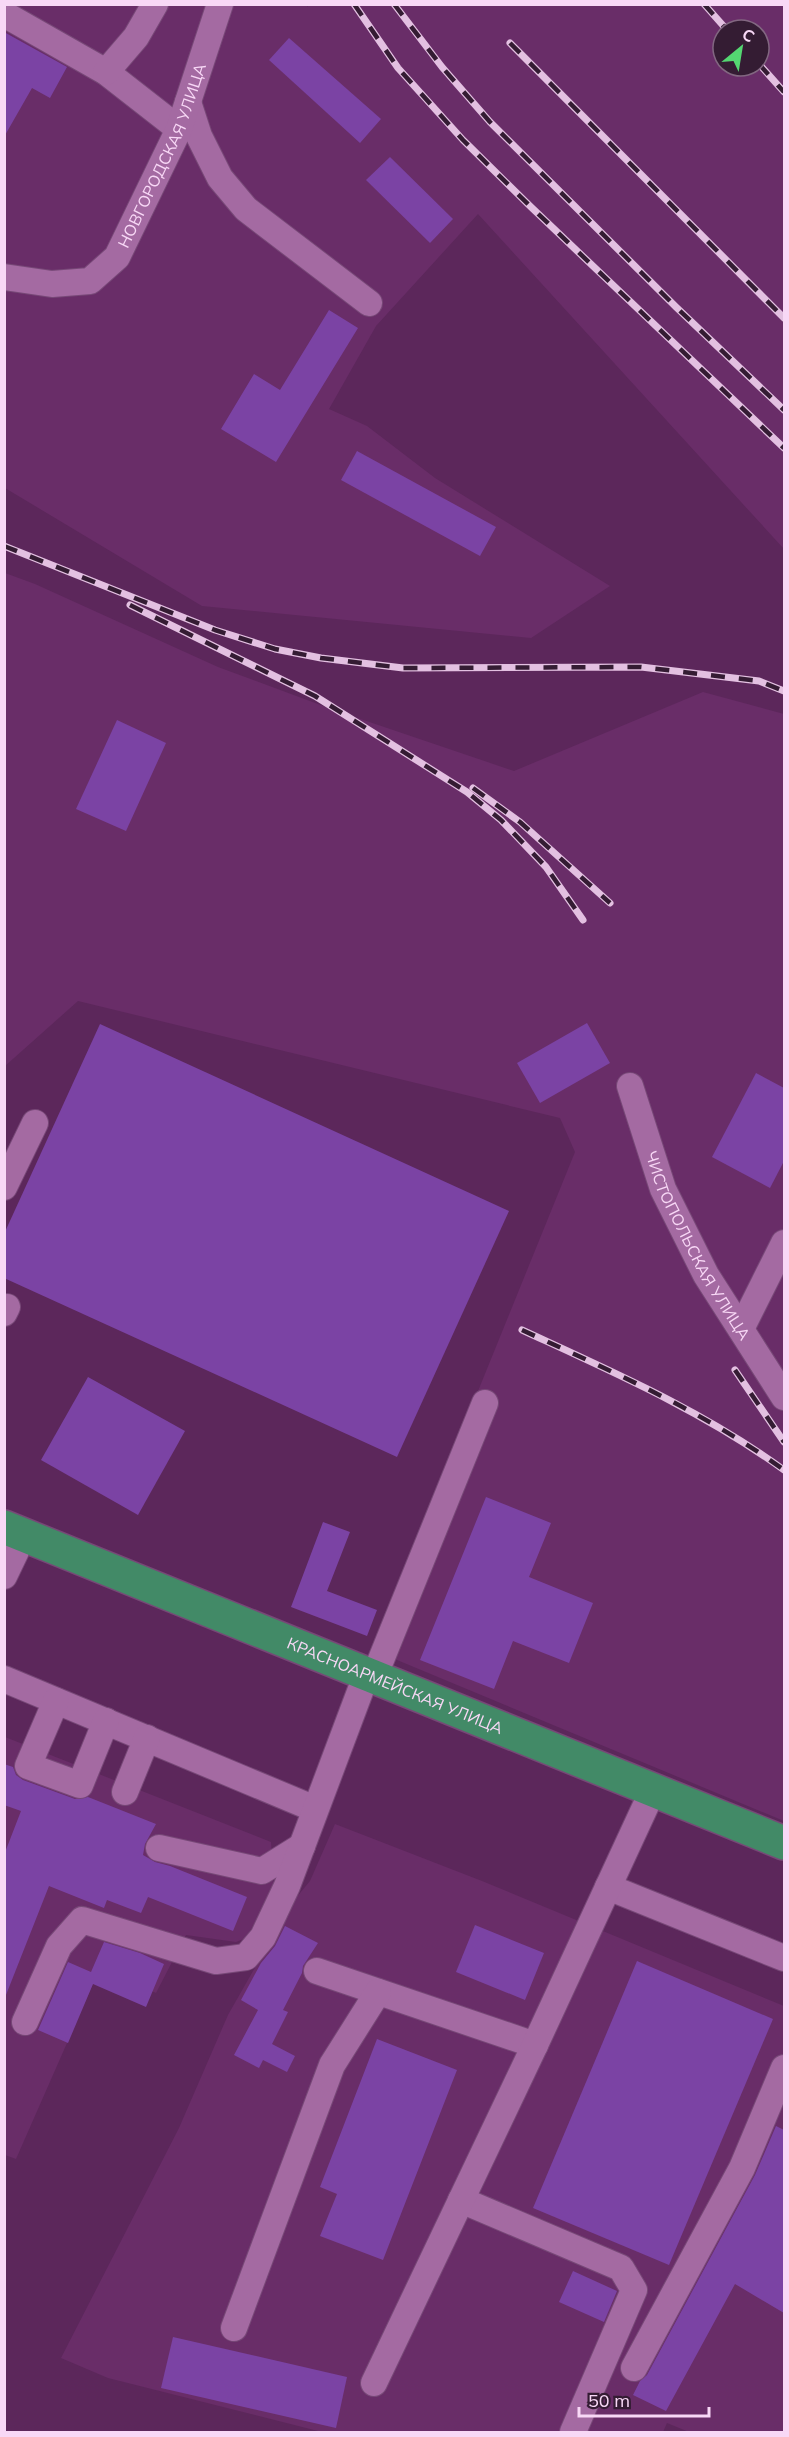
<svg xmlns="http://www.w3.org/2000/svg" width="789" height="2437" font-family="Mulish,sans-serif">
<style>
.built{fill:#692d68;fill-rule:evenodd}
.building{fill:#7b43a4}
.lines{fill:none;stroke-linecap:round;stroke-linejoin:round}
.minor-casing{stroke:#774877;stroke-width:28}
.major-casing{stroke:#774877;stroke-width:36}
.minor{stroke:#a46aa2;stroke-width:26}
.major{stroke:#428a67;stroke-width:33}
.rail-casing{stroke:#e3c0e1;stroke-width:7}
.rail{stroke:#341c33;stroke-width:4.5;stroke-dasharray:14;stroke-linecap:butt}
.labels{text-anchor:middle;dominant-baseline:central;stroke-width:4.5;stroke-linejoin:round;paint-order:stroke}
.street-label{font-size:16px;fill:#f8d8f6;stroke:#341c33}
</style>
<rect width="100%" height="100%" fill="#5c275b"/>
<g class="built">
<path d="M305 4 308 7 307 5H784V549L478 214 376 326 329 409 367 426 435 478 610 586 531 638 202 606 5 488V5ZM723 30H759V66H723Z"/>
<polygon points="5,573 35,584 218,667 334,710 514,771 703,692 784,714 784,1821 373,1650 575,1152 560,1118 78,1001 5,1066"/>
<polygon points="5,1737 271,1842 274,1889 246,1938 236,1942 186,1935 156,1993 100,1968 16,2159 5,2155"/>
<polygon points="335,1824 482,1881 784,2006 784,2432 689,2432 667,2423 663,2432 322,2432 108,2378 61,2358 179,2128 228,2015 291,1904 310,1881"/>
</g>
<g class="building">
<polygon points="4,32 67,67 50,98 32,88 4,137"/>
<polygon points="289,38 381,119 360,143 269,60"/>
<polygon points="390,157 453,219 430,243 366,180"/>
<polygon points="329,310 358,328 276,462 221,429 254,374 280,390"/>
<polygon points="357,451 496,527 480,556 341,480"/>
<polygon points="117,720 166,743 126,831 76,809"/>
<polygon points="587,1023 610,1063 540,1103 517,1063"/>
<polygon points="100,1024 509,1211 397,1457 4,1278 4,1234"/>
<polygon points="756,1073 784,1088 784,1161 770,1188 712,1157"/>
<polygon points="88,1377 185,1431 138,1515 41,1460"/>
<polygon points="486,1497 551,1523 529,1577 593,1603 569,1663 513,1641 494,1689 420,1660"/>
<polygon points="323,1522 350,1532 327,1591 377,1610 367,1636 291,1607"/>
<polygon points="4,1764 13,1767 16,1775 23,1780 75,1799 88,1797 156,1824 145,1844 143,1855 155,1862 170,1866 247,1897 233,1931 148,1897 141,1913 107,1900 104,1908 49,1886 4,2000 4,1855 21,1811 4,1805"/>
<polygon points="475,1925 544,1953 525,2000 456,1972"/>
<polygon points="285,1926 318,1943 303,1966 302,1973 283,2010 288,2012 272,2044 295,2056 287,2072 263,2060 259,2068 234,2055 258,2010 241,2000 261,1963 275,1946"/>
<polygon points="104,1942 140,1953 164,1964 146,2007 93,1984 68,2043 38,2030 68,1962 91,1972"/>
<polygon points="637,1961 773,2019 669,2265 533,2208"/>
<polygon points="377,2039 457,2070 383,2260 320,2236 337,2194 320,2187"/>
<polygon points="776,2126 784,2130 784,2313 735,2284 666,2411 633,2395 640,2381 647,2375 755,2175"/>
<polygon points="573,2271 617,2291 604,2322 559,2302"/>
<polygon points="173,2337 347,2377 336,2428 161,2388"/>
</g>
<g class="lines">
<defs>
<g id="minor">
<polyline points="4,14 106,72 179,129"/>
<polyline points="106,72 136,37 155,4"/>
<polyline points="188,102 199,136 220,178 246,209 369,303"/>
<path id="s1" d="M4 277 52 284 90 281 117 257 179 129 220 4"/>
<path id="s2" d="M630 1086 663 1189 706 1275 784 1397"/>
<polyline points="4,1187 35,1123"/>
<polyline points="4,1313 7,1307"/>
<polyline points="741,1329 784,1243"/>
<polyline points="4,1576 16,1551"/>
<polyline points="374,1677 485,1403"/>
<polyline points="4,1679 315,1809"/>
<polyline points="56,1701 28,1766 80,1785 106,1721"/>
<polyline points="125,1792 147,1738"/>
<polyline points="159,1848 262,1871 302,1846"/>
<polyline points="608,1887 784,1958"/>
<polyline points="317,1971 535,2045"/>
<polyline points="25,2022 59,1946 82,1920 216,1961 246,1957 263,1937 287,1886 361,1689"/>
<polyline points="461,2200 621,2268 634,2290 573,2432"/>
<polyline points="234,2328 332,2065 378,1992"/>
<polyline points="634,2368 742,2168 784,2068"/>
<polyline points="374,2383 535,2045 653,1790"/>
</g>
<g id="major">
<path id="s3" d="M4 1527 784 1843"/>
</g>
</defs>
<use href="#minor" class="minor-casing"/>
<use href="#major" class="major-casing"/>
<use href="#minor" class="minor"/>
<use href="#major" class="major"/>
<defs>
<g id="rail">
<polyline points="354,4 398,68 463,140 531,207 784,448"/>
<polyline points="394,4 442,67 490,122 676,307 784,410"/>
<polyline points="704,4 727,30"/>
<polyline points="510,43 784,318"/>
<polyline points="759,64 784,92"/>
<polyline points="4,546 215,630 275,649 321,658 403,668 641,667 759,681 784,691"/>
<polyline points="130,605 315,696 467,792 501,820 546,867 583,920"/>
<polyline points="473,788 520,822 610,903"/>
<path d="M522 1330C613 1372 703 1411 784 1470"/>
<polyline points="735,1370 784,1442"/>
</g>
</defs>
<use href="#rail" class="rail-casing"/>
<use href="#rail" class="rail"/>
</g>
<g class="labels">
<g class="street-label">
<text stroke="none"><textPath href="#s1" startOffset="234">НОВГОРОДСКАЯ УЛИЦА</textPath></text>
<text stroke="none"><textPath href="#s2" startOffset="174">ЧИСТОПОЛЬСКАЯ УЛИЦА</textPath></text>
<text stroke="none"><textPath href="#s3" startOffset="422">КРАСНОАРМЕЙСКАЯ УЛИЦА</textPath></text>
</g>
</g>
<rect width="789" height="2437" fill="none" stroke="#f8d8f6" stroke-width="12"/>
<g transform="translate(741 48) rotate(30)"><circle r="28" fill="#341c33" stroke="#826781" stroke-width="1.5"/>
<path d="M0-4.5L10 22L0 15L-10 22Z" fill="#54d672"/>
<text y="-9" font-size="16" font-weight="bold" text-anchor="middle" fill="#f8d8f6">С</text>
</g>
<path d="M579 2407v9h130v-9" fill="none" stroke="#f8d8f6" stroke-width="3"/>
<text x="588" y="2407" font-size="18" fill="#f8d8f6" stroke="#341c33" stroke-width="4.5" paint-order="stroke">50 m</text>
</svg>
